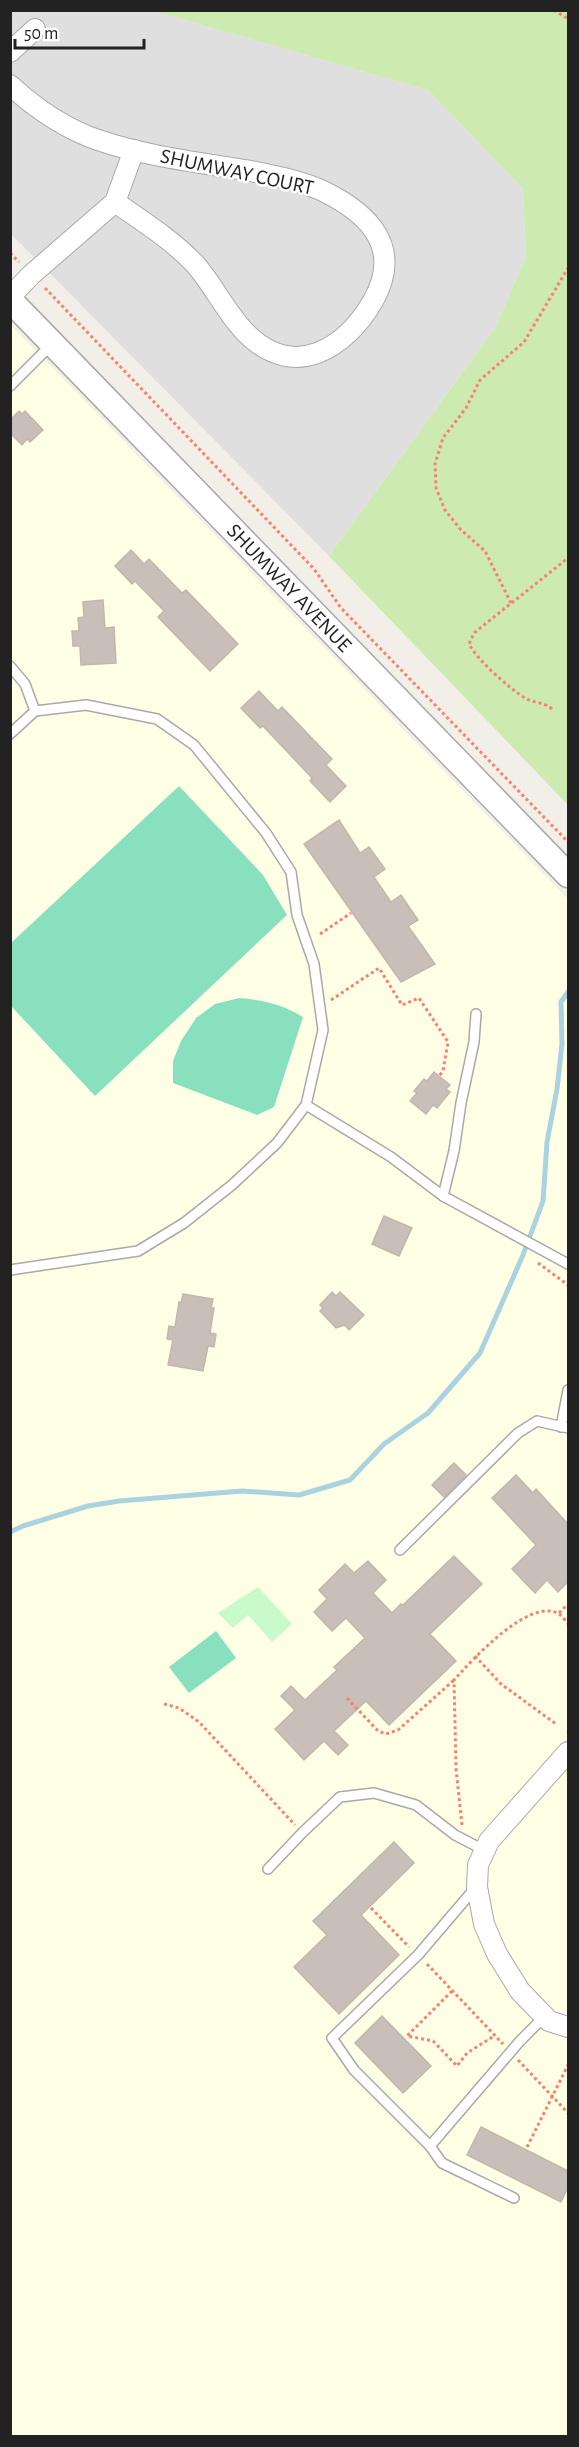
<svg xmlns="http://www.w3.org/2000/svg" width="579" height="2447" font-family="'Alegreya Sans',sans-serif">
<style>
.residential{fill:#e0dfdf}
.education{fill:#ffffe5}
.grass{fill:#cdebb0}
.park{fill:#c8facc}
.pitch{fill:#88e0be}
.lines{fill:none;stroke-linecap:round;stroke-linejoin:round}
.stream{stroke:#aad3df;stroke-width:5}
.building{fill:#c7bfb8;stroke:#c4b6ab;stroke-width:1.5}
.service-casing{stroke:#a9a9a9;stroke-width:12}
.minor-casing{stroke:#a9a9a9;stroke-width:22}
.tertiary-casing{stroke:#a9a9a9;stroke-width:27}
.path{stroke:#fa8072;stroke-width:3;stroke-dasharray:3 3;stroke-linecap:butt}
.service{stroke:#fff;stroke-width:9}
.minor{stroke:#fff;stroke-width:20}
.tertiary{stroke:#fff;stroke-width:24}
.labels{text-anchor:middle;dominant-baseline:central;stroke-width:5;stroke-linejoin:round;paint-order:stroke}
.street-label{font-size:21px;fill:#222;stroke:#fff}
</style>
<rect width="100%" height="100%" fill="#f2efe9"/>
<polygon class="residential" points="10,11 153,11 428,90 523,189 526,257 495,328 329,556 11,234"/>
<polygon class="education" points="10,324 568,899 568,2436 11,2436"/>
<polygon class="grass" points="153,11 568,11 568,805 329,556 495,328 526,257 523,189 428,90"/>
<polygon class="park" points="258,1587 292,1624 272,1642 248,1615 233,1628 218,1613"/>
<g class="pitch">
<polygon points="179,786 263,875 287,915 95,1096 11,1006 11,943"/>
<path d="M239 998C263 1000 282 1004 303 1017L274 1107 257 1115 173 1083V1061L181 1041 196 1018 215 1004Z"/>
<polygon points="216,1631 236,1658 189,1693 169,1667"/>
</g>
<g class="lines">
<polyline class="stream" points="10,1532 23,1526 88,1506 119,1501 242,1491 299,1495 350,1480 384,1444 428,1413 480,1353 523,1255 543,1201 547,1142 557,1089 562,1044 561,1002 568,992"/>
</g>
<g class="building">
<polygon points="19,411 22,414 25,411 43,430 30,442 27,439 22,445 10,433 10,420"/>
<polygon points="131,550 144,564 149,559 182,593 186,590 238,644 210,671 158,617 164,611 135,581 132,584 115,566"/>
<polygon points="103,600 105,628 114,627 116,663 81,665 80,646 73,646 72,631 79,631 78,618 84,617 83,602"/>
<polygon points="259,691 278,711 282,707 332,759 326,765 346,786 330,802 310,781 312,778 263,726 260,728 241,708"/>
<polygon points="339,820 360,853 369,847 385,869 374,877 391,902 401,895 418,920 408,926 435,964 401,982 304,844"/>
<polygon points="434,1072 450,1085 446,1089 450,1092 437,1108 433,1105 426,1114 410,1101 417,1093 414,1091 424,1079 427,1081"/>
<polygon points="384,1216 412,1228 399,1256 372,1244"/>
<polygon points="332,1292 336,1296 340,1292 364,1315 349,1330 345,1325 336,1328 320,1311 323,1308 320,1305"/>
<polygon points="183,1294 213,1299 211,1308 214,1308 210,1333 216,1334 214,1347 208,1346 203,1371 168,1365 173,1340 167,1339 169,1326 175,1327 179,1302 181,1303"/>
<polygon points="454,1463 466,1475 444,1497 432,1485"/>
<polygon points="516,1475 533,1493 536,1489 568,1524 568,1582 558,1592 547,1580 535,1593 512,1569 536,1545 492,1498"/>
<polygon points="454,1556 482,1584 430,1634 456,1661 389,1725 366,1701 334,1731 348,1745 338,1755 324,1741 304,1760 275,1729 295,1710 281,1696 291,1686 305,1700 337,1670 334,1667 365,1638 346,1618 332,1631 314,1612 327,1599 319,1590 345,1564 354,1573 368,1561 386,1580 373,1593 392,1613 401,1604 403,1605"/>
<polygon points="394,1842 414,1863 361,1915 399,1955 339,2014 294,1967 327,1935 313,1921"/>
<polygon points="382,2016 431,2066 403,2093 355,2043"/>
<polygon points="481,2127 568,2171 568,2187 561,2202 467,2155"/>
</g>
<g class="lines">
<defs>
<g id="service">
<polyline points="10,386 51,345"/>
<polyline points="10,666 25,684 35,711"/>
<polyline points="10,734 35,711 86,705 157,719 194,745 266,833 291,872 297,915 314,964 323,1030 306,1105 277,1143 232,1185 184,1223 138,1251 10,1270"/>
<polyline points="306,1105 391,1157 443,1196 568,1264"/>
<polyline points="443,1196 454,1151 461,1103 474,1042 476,1014"/>
<polyline points="561,1427 568,1390"/>
<polyline points="400,1550 518,1433 537,1421 568,1428"/>
<polyline points="268,1869 302,1833 340,1797 374,1793 416,1805 455,1835 484,1850"/>
<polyline points="476,1887 418,1955 332,2038 354,2070 430,2146 520,2041 545,2016"/>
<polyline points="430,2146 442,2163 514,2198"/>
</g>
<g id="minor">
<polyline points="10,52 35,29"/>
<path d="M10 85C35 108 66 129 98 140 145 156 196 162 245 170 271 175 299 180 323 191 370 214 403 248 373 301 345 349 295 380 248 335 227 315 214 285 194 263 171 239 142 221 115 202"/>
<polyline points="10,297 31,275 115,202 134,150"/>
<polyline points="568,1752 489,1841 478,1865 477,1887 484,1924 497,1954 520,1991 549,2021 568,2027"/>
</g>
<polyline id="tertiary" points="10,300 568,875"/>
</defs>
<use href="#service" class="service-casing"/>
<use href="#minor" class="minor-casing"/>
<use href="#tertiary" class="tertiary-casing"/>
<g class="path">
<polyline points="554,10 568,19"/>
<polyline points="10,253 19,262"/>
<polyline points="45,288 314,569 341,608 568,842"/>
<polyline points="511,603 485,551 461,530 445,510 436,488 435,464 443,438 466,408 480,380 524,342 568,268"/>
<path d="M552 709C544 702 534 703 525 698 509 688 478 661 469 644L474 633 568 558"/>
<polyline points="320,934 351,913"/>
<polyline points="331,1000 379,968 402,1005 419,998 448,1042 443,1071 439,1076"/>
<polyline points="538,1263 568,1285"/>
<polyline points="559,1613 568,1604"/>
<polyline points="475,1656 501,1684 556,1724"/>
<polyline points="347,1698 378,1731 386,1734 398,1730 454,1680"/>
<polyline points="164,1704 179,1708 199,1722 295,1825"/>
<polyline points="568,1731 568,1732"/>
<path d="M462 1825 456 1769 454 1680C471 1661 530 1596 559 1614 562 1616 566 1621 568 1624"/>
<polyline points="371,1908 409,1947"/>
<polyline points="427,1964 503,2044"/>
<polyline points="452,1991 407,2036 433,2041 457,2066 467,2053 494,2036"/>
<polyline points="518,2060 568,2113"/>
<polyline points="527,2147 568,2065"/>
</g>
<use href="#service" class="service"/>
<use href="#minor" class="minor"/>
<use href="#tertiary" class="tertiary"/>
</g>
<g class="labels">
<g class="street-label">
<text transform="translate(237 172) rotate(12)">SHUMWAY COURT</text>
<text transform="translate(289 588) rotate(46)">SHUMWAY AVENUE</text>
</g>
</g>
<rect width="579" height="2447" fill="none" stroke="#222222" stroke-width="24"/>
<path d="M15 39v9h129v-9" fill="none" stroke="#222222" stroke-width="3"/>
<text x="24" y="39" font-size="18" fill="#222222" stroke="#ffffff" stroke-width="4.5" paint-order="stroke">50 m</text>
</svg>
